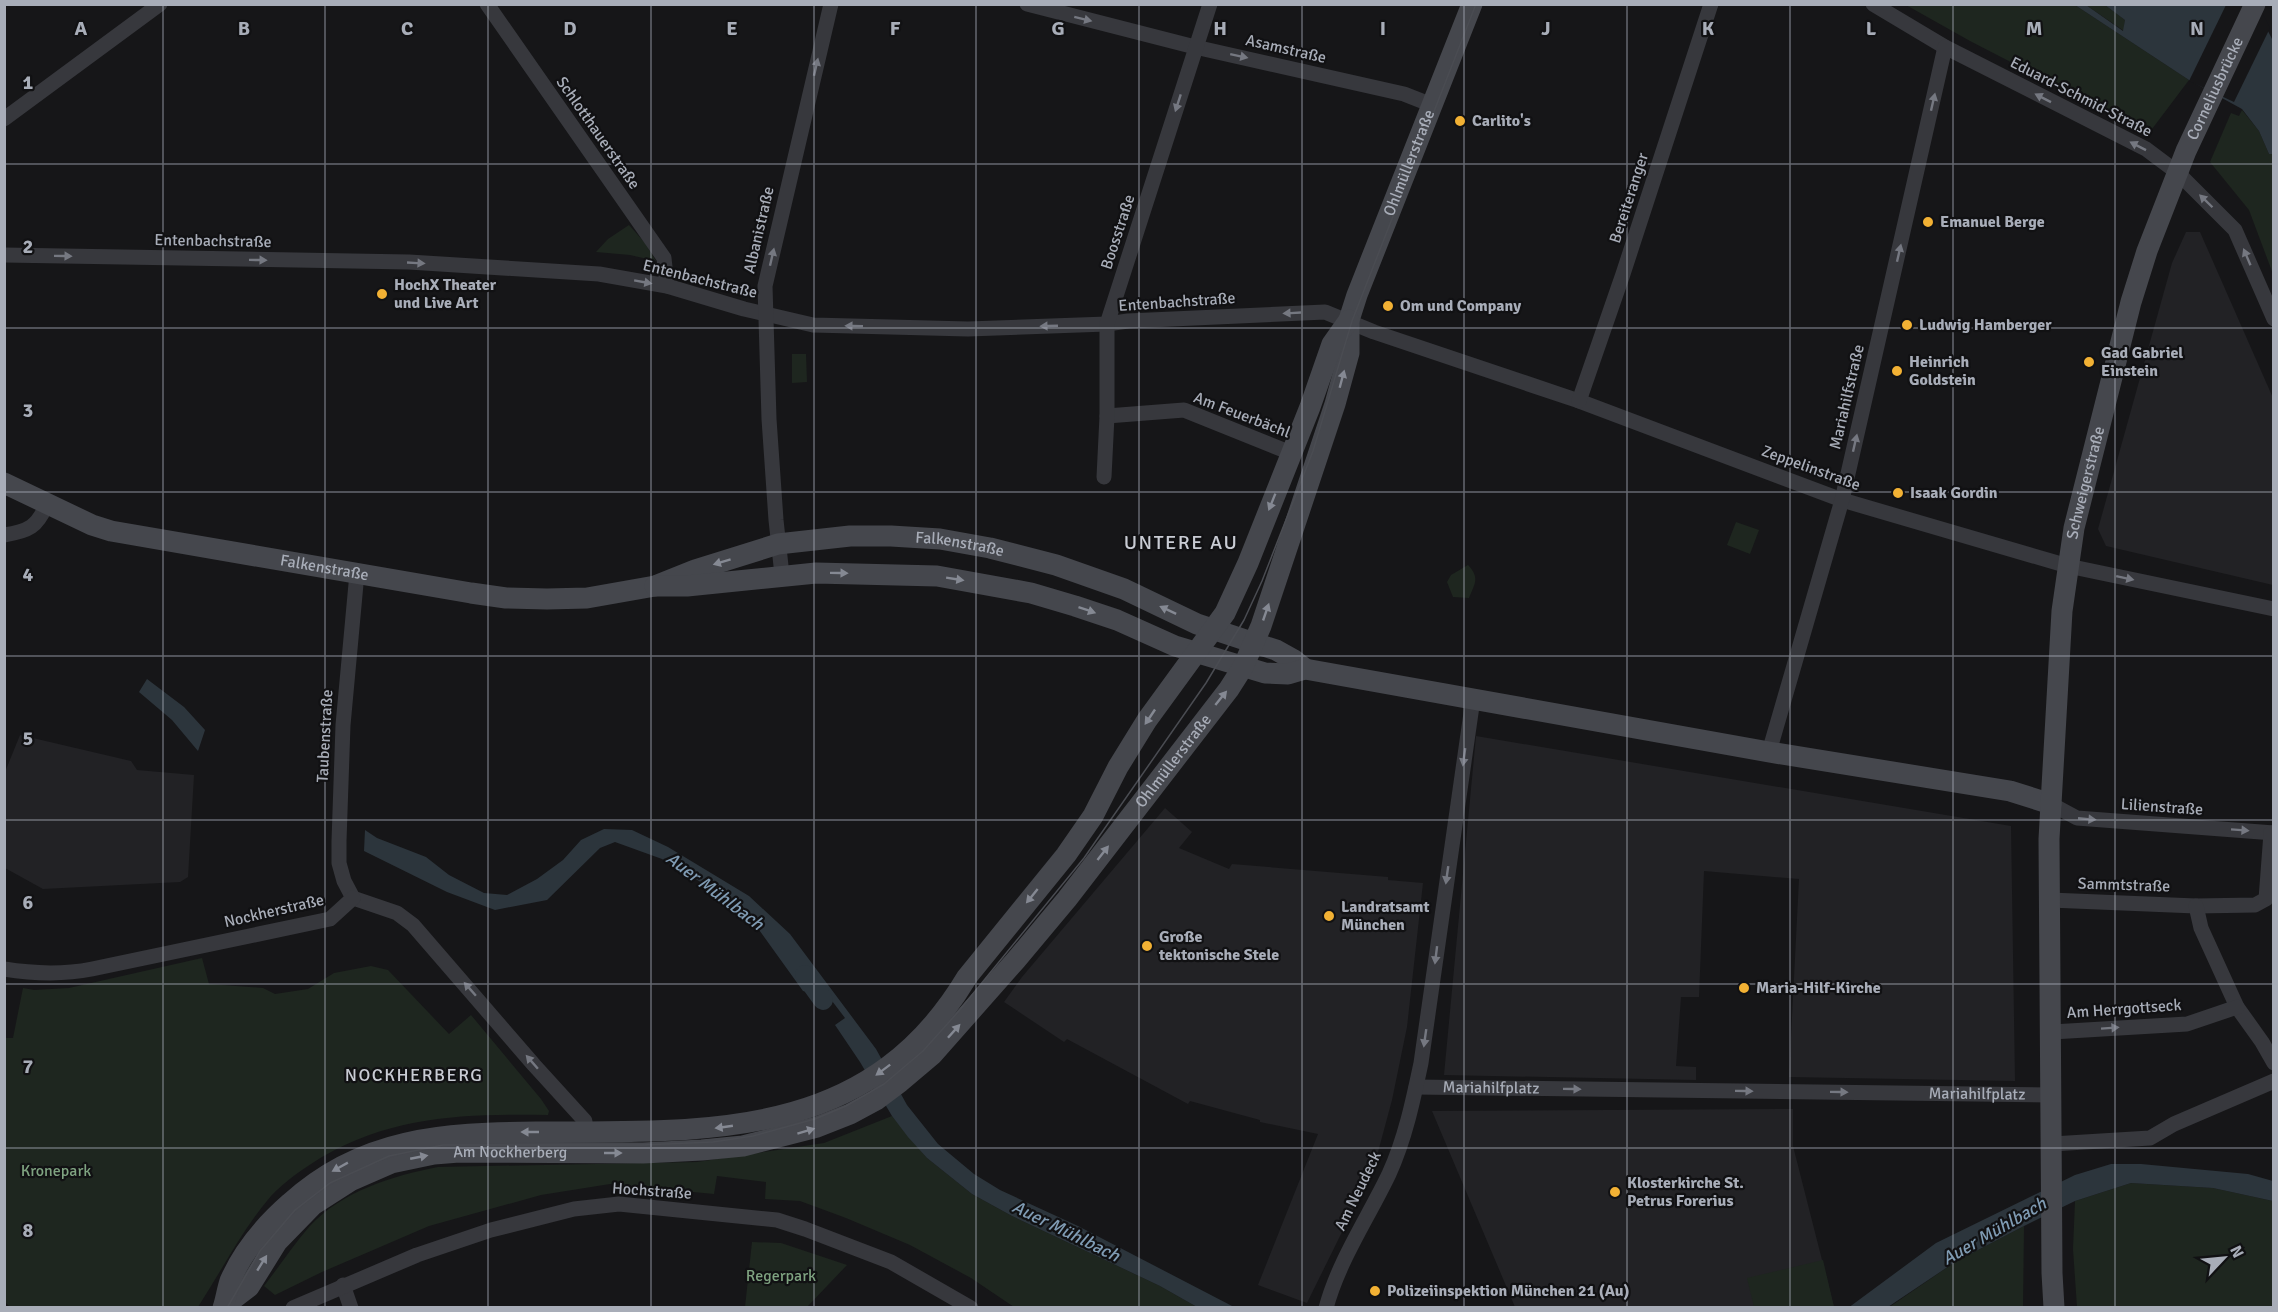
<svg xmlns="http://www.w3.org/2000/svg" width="2278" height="1312" font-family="Signika,sans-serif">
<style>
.built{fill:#222225}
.green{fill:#1e261f}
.water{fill:#2c353c}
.pier{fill:#161618}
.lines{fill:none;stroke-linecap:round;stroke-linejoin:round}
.canal{stroke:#2c353c;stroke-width:20}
.street{stroke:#37383d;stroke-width:15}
.secondary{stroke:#45474d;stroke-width:21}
.tram{stroke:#4a4c52;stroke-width:1.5}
.oneway{fill:#757881}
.oneway2{fill:#858993}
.grid{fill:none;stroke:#a8adb8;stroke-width:1.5;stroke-opacity:0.55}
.poi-dot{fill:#f2b134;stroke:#111113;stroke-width:2}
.labels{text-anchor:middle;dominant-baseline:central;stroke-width:4.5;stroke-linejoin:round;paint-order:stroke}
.street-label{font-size:16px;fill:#a8adb8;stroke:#111113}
.poi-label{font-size:16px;font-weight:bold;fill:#a8adb8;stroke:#111113;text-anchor:start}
.park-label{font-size:16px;fill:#7fa381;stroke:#111113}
.water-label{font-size:18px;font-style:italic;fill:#7f9bb3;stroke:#111113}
.neighbourhood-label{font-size:18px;letter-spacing:1.5px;fill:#c9ccd4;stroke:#111113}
.quarter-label{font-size:20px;letter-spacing:1.5px;fill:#c9ccd4;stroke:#111113}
.grid-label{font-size:20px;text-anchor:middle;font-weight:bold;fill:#a8adb8;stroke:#111113;stroke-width:4.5;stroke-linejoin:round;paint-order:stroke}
</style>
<rect width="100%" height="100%" fill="#161618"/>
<g class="built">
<polygon points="2186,232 2200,232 2273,398 2273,585 2106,546 2098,529 2172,263"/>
<polygon points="20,735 131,761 137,770 194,775 188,877 180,882 43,889 5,868 5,772"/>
<polygon points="1476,736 2011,826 2015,1081 1789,1077 1799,879 1704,871 1699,997 1681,997 1676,1066 1696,1067 1696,1080 1444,1075"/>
<polygon points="1165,808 1192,832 1179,848 1229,869 1232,864 1388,877 1388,880 1423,883 1407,1027 1392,1100 1374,1167 1307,1303 1258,1285 1318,1134 1260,1122 1260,1120 1190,1101 1188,1104 1067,1039 1064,1042 1004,1002 1022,977"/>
<polygon points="1793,1109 1793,1146 1834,1307 1515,1307 1432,1111"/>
</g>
<g class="green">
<polygon points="1906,5 2075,5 2189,80 2149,133 1970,41"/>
<polygon points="2086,5 2105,5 2125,20 2124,31"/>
<polygon points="2242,110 2259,131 2269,154 2273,154 2273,274 2249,210 2210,162 2231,113 2239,116"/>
<polygon points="629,225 645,243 656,261 630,255 596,252 608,239"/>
<polygon points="792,354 806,354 807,382 792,383"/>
<polygon points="1736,522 1759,530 1750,554 1727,545"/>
<path d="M1468 565C1480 578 1475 583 1469 598L1453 597 1447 582 1451 575Z"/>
<path d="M202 958 209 984 263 988 275 994 308 989 334 973 371 966 388 970 449 1034 471 1015 541 1099 549 1111 548 1115C467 1114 395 1115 322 1157 304 1168 285 1181 271 1196 242 1230 222 1270 198 1307H10L4 1301V1038H13L23 988 34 990 69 988Z"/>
<path d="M892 1116 927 1158 972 1194 1012 1216 1160 1286 1197 1307H1014L971 1278 910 1245 846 1218 800 1201 765 1199 766 1182 717 1176 714 1194 610 1184 541 1195 429 1226 322 1272 275 1295 264 1286C279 1267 293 1245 309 1227 342 1191 392 1176 438 1167L697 1162 824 1143Z"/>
<polygon points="2131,1183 2213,1188 2273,1201 2273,1307 2077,1307 2073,1249 2075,1201"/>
<polygon points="2024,1226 2023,1307 1888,1308 1955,1262"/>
<polygon points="752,1242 781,1243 847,1265 807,1307 745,1307"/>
<polygon points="1823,1260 1834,1307 1754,1307 1747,1278"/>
</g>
<g class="water">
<polygon points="2075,5 2086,5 2123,31 2125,20 2105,5 2255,5 2273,41 2273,154 2269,154 2259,131 2242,109 2189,80"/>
<polygon points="147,679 184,707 205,730 198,751 172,720 139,692"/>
<polygon points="604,829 632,830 668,847 749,896 790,934 876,1049 907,1105 938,1144 974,1174 1000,1190 1078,1226 1234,1307 1197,1307 1160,1286 1012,1216 972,1194 927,1158 908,1137 892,1116 860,1062 835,1025 845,1018 829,997 803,991 749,916 709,887 662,859 615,842 600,848 547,900 495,910 447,892 364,851 365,830 377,838 426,857 449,875 484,893 507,895 537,879 563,860 581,840"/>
<polygon points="2111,1164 2141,1164 2248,1174 2273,1181 2273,1201 2213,1188 2131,1183 2075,1201 2024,1226 1955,1262 1888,1307 1848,1308 1936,1243 2075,1175"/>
</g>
<polygon class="pier" points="2258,4 2270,28 2234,102 2189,81 2226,5"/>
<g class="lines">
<polyline class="canal" points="805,975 823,1000"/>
<g class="street">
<polyline points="487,4 664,258 667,286"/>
<polyline points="1027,4 1195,47 1404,94 1432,105"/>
<polyline points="1873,4 1945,47 2146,149 2178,173 2235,230 2274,319"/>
<polyline points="4,119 160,4"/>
<polyline points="4,255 409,262 599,274 667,286 744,309 813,325 968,329 1107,324 1128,321 1325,312 1374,332 1579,401 1842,500 2068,566 2274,609"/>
<polyline points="1579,401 1623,274 1711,4"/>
<polyline points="1107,416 1184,410 1291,453"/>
<polyline points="1104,477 1107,416 1107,324 1210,4"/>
<path d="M4 535C29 531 37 527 47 504"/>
<polyline points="782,575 776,520 769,419 765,286 831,4"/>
<polyline points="1769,752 1842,500 1945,47"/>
<polyline points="2051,804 2077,818 2274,833"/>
<polyline points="353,898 397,913 413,925 534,1065 585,1121 585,1132"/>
<polyline points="353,898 344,881 339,863 339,841 343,725 357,573"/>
<polyline points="2050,900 2196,906 2255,905 2266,899 2271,833"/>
<polyline points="2196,906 2201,928 2237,1007 2262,1042 2274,1063"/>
<path d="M4 969C35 974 62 975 92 969L330 919 353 898"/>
<polyline points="2052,1032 2187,1024 2237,1007"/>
<path id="s1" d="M1416 1087 2052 1095"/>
<polyline points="2052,1144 2150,1138 2174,1124 2274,1081"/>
<polyline points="343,1285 351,1308"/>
<polyline points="293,1308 417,1255 491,1230 574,1209 619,1204 777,1220 805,1229 891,1262 971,1308"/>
<path d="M1326 1308C1339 1260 1368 1218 1389 1174 1405 1139 1413 1101 1421 1063L1473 699"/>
</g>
<g class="secondary">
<path id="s2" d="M4 483 92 525 111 531 471 593 506 598 547 599 587 598 655 586 695 570 778 544 850 536H891L940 539 990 548 1056 565 1124 589 1197 624 1276 650 1294 660 1305 669"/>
<polyline points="655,586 687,586 816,573 937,576 1031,593 1075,606 1117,620 1175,646 1265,673 1288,674 1305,669 1769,752 2010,791 2051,804"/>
<path id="s3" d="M224 1306 249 1287 277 1242 313 1205 352 1180 391 1163 434 1154 459 1152 643 1153 702 1150 743 1146 817 1127 850 1114 876 1100 900 1082 932 1055 1016 960 1067 899 1229 689 1243 667 1261 626 1335 404 1349 353V320L1357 295 1472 4"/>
<path d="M223 1308C226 1299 227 1290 230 1281 243 1251 266 1224 290 1203 362 1137 444 1133 536 1132 705 1131 868 1143 967 977L1066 855 1093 816 1118 767 1147 720 1225 613 1248 563 1310 407 1332 344 1349 320"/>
<path id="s4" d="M2054 1308 2052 1273 2049 839 2062 611 2074 528 2131 302 2147 251 2186 151 2255 4"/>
</g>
<polyline class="tram" points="227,1308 260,1251 295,1210 330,1183 389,1156 443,1145 642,1145 713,1142 753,1136 815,1119 846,1106 884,1084 923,1051 958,1012 1084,858 1206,683 1244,620 1262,581 1313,451 1352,321 1476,4"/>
</g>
<defs><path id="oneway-solid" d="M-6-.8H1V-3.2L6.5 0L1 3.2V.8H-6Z" transform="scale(1.5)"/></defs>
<g class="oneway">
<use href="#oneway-solid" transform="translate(1083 19) rotate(14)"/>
<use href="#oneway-solid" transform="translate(1239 56) rotate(12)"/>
<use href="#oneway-solid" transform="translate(816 67) rotate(-77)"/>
<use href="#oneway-solid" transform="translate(2043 98) rotate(-153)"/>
<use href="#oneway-solid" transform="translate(1933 102) rotate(-77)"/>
<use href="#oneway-solid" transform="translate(1178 103) rotate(108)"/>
<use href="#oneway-solid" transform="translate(2138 146) rotate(-153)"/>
<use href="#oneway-solid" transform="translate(2206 201) rotate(-136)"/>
<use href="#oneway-solid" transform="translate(1899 253) rotate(-77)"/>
<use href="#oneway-solid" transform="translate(63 256) rotate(1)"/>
<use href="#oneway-solid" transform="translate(772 257) rotate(-77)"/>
<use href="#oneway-solid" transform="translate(2247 257) rotate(-113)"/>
<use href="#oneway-solid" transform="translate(258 260) rotate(1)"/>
<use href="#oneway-solid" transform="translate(416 263) rotate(3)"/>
<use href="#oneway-solid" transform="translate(643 282) rotate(10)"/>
<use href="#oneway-solid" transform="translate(1292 313) rotate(177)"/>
<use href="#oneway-solid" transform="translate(854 326) rotate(-179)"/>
<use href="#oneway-solid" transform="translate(1049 326) rotate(178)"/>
<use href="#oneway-solid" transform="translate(1855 443) rotate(-77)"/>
<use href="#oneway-solid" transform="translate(2125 578) rotate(12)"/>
<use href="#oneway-solid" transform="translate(1464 757) rotate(98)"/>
<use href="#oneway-solid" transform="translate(2087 819) rotate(5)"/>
<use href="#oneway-solid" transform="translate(2240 830) rotate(4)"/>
<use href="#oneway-solid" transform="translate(1447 875) rotate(98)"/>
<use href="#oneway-solid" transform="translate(1436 955) rotate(97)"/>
<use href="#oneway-solid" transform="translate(470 989) rotate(-131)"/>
<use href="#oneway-solid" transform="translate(2110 1028) rotate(-4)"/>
<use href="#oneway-solid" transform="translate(1425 1038) rotate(98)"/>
<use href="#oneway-solid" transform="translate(532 1062) rotate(-131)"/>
<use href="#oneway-solid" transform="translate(1572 1089) rotate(1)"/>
<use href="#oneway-solid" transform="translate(1744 1091) rotate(1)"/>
<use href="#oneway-solid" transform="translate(1839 1092) rotate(1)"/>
</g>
<g class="oneway2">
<use href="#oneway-solid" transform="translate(1342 379) rotate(-75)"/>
<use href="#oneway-solid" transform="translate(1272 502) rotate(112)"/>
<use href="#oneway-solid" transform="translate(722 562) rotate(163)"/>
<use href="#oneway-solid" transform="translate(839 573) rotate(1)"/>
<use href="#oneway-solid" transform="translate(955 579) rotate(9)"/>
<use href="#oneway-solid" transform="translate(1087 610) rotate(19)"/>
<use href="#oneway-solid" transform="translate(1168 610) rotate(-155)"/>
<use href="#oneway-solid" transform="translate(1266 612) rotate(-71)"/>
<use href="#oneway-solid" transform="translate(1221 698) rotate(-51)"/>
<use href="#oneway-solid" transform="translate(1150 717) rotate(124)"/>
<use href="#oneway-solid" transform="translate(1103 853) rotate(-52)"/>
<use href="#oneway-solid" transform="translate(1032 896) rotate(129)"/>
<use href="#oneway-solid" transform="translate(954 1031) rotate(-48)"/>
<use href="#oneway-solid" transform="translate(883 1070) rotate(143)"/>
<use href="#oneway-solid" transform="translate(724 1127) rotate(172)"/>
<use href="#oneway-solid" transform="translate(806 1131) rotate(-17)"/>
<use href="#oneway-solid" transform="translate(530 1132) rotate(180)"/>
<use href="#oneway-solid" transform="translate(613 1153)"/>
<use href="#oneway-solid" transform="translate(419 1157) rotate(-11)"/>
<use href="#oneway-solid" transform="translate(340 1167) rotate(151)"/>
<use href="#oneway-solid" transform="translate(262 1263) rotate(-58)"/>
</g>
<path class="grid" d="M163 4V1308M325 4V1308M488 4V1308M651 4V1308M814 4V1308M976 4V1308M1139 4V1308M1302 4V1308M1464 4V1308M1627 4V1308M1790 4V1308M1953 4V1308M2115 4V1308M4 164H2274M4 328H2274M4 492H2274M4 656H2274M4 820H2274M4 984H2274M4 1148H2274"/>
<g class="poi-dot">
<circle cx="1460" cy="121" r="6"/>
<circle cx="1928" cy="222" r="6"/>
<circle cx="382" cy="294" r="6"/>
<circle cx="1388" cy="306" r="6"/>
<circle cx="1907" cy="325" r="6"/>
<circle cx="2089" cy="362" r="6"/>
<circle cx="1897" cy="371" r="6"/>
<circle cx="1898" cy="493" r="6"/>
<circle cx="1329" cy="916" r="6"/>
<circle cx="1147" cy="946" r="6"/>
<circle cx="1744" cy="988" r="6"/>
<circle cx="1615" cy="1192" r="6"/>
<circle cx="1375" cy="1291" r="6"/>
</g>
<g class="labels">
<g class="street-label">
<text transform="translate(1286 49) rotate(13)">Asamstraße</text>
<text stroke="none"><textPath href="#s4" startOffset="1244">Corneliusbrücke</textPath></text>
<text transform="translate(2081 97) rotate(27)">Eduard-Schmid-Straße</text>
<text transform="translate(598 133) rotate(55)">Schlotthauerstraße</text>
<text stroke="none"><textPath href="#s3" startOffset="1822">Ohlmüllerstraße</textPath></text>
<text transform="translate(1629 198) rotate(-72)">Bereiteranger</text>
<text transform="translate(759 230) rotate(-77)">Albanistraße</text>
<text transform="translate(1118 232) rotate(-72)">Boosstraße</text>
<text transform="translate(213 241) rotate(1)">Entenbachstraße</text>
<text transform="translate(700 279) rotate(14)">Entenbachstraße</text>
<text transform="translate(1177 302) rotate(-4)">Entenbachstraße</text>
<text transform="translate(1847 397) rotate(-77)">Mariahilfstraße</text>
<text transform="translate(1242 415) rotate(21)">Am Feuerbächl</text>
<text transform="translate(1811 468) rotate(20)">Zeppelinstraße</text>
<text stroke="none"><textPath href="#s4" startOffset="828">Schweigerstraße</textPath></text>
<text stroke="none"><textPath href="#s2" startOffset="981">Falkenstraße</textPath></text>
<text stroke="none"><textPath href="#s2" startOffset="334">Falkenstraße</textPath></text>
<text transform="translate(325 736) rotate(-87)">Taubenstraße</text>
<text stroke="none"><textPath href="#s3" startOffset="1172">Ohlmüllerstraße</textPath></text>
<text transform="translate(2162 807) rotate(4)">Lilienstraße</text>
<text transform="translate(2124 885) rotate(2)">Sammtstraße</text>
<text transform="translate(274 911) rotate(-13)">Nockherstraße</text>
<text transform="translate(2124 1009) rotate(-4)">Am Herrgottseck</text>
<text stroke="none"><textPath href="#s1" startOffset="75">Mariahilfplatz</textPath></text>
<text stroke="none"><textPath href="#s1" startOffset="561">Mariahilfplatz</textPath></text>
<text stroke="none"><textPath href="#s3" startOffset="345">Am Nockherberg</textPath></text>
<text transform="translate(652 1191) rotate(4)">Hochstraße</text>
<text transform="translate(1358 1191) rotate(-64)">Am Neudeck</text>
</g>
<g class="poi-label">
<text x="1472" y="121">Carlito's</text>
<text x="1940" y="222">Emanuel Berge</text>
<text x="394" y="285">HochX Theater<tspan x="394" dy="18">und Live Art</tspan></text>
<text x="1400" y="306">Om und Company</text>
<text x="1919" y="325">Ludwig Hamberger</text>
<text x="2101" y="353">Gad Gabriel<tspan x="2101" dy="18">Einstein</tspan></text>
<text x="1909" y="362">Heinrich<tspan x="1909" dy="18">Goldstein</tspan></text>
<text x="1910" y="493">Isaak Gordin</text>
<text x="1341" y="907">Landratsamt<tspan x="1341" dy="18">München</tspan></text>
<text x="1159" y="937">Große<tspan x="1159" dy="18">tektonische Stele</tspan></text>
<text x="1756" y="988">Maria-Hilf-Kirche</text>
<text x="1627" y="1183">Klosterkirche St.<tspan x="1627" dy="18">Petrus Forerius</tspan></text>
<text x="1387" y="1291">Polizeiinspektion München 21 (Au)</text>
</g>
<g class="park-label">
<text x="56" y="1171">Kronepark</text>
<text x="781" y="1276">Regerpark</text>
</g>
<g class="water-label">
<text transform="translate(715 891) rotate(37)">Auer Mühlbach</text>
<text transform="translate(1066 1231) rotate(26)">Auer Mühlbach</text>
<text transform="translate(1994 1231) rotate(-30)">Auer Mühlbach</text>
</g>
<g class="neighbourhood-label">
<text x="414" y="1075">NOCKHERBERG</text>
</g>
<g class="quarter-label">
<text x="1181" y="542">UNTERE AU</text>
</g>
</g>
<g class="grid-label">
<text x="81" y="35">A</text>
<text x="244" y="35">B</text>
<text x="407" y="35">C</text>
<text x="570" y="35">D</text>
<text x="732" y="35">E</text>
<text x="895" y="35">F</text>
<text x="1058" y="35">G</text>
<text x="1220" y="35">H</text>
<text x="1383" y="35">I</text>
<text x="1546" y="35">J</text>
<text x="1708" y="35">K</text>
<text x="1871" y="35">L</text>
<text x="2034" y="35">M</text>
<text x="2197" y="35">N</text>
<text x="28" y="89">1</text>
<text x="28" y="253">2</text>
<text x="28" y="417">3</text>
<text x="28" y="581">4</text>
<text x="28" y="745">5</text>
<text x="28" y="909">6</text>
<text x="28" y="1073">7</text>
<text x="28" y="1237">8</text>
</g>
<rect width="2278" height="1312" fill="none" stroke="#a8adb8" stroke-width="12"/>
<g transform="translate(2224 1258) rotate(64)" stroke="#111113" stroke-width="4.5" paint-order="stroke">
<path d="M0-4.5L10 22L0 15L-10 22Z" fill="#a8adb8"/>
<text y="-9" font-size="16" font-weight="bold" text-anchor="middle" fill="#a8adb8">N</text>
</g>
</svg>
